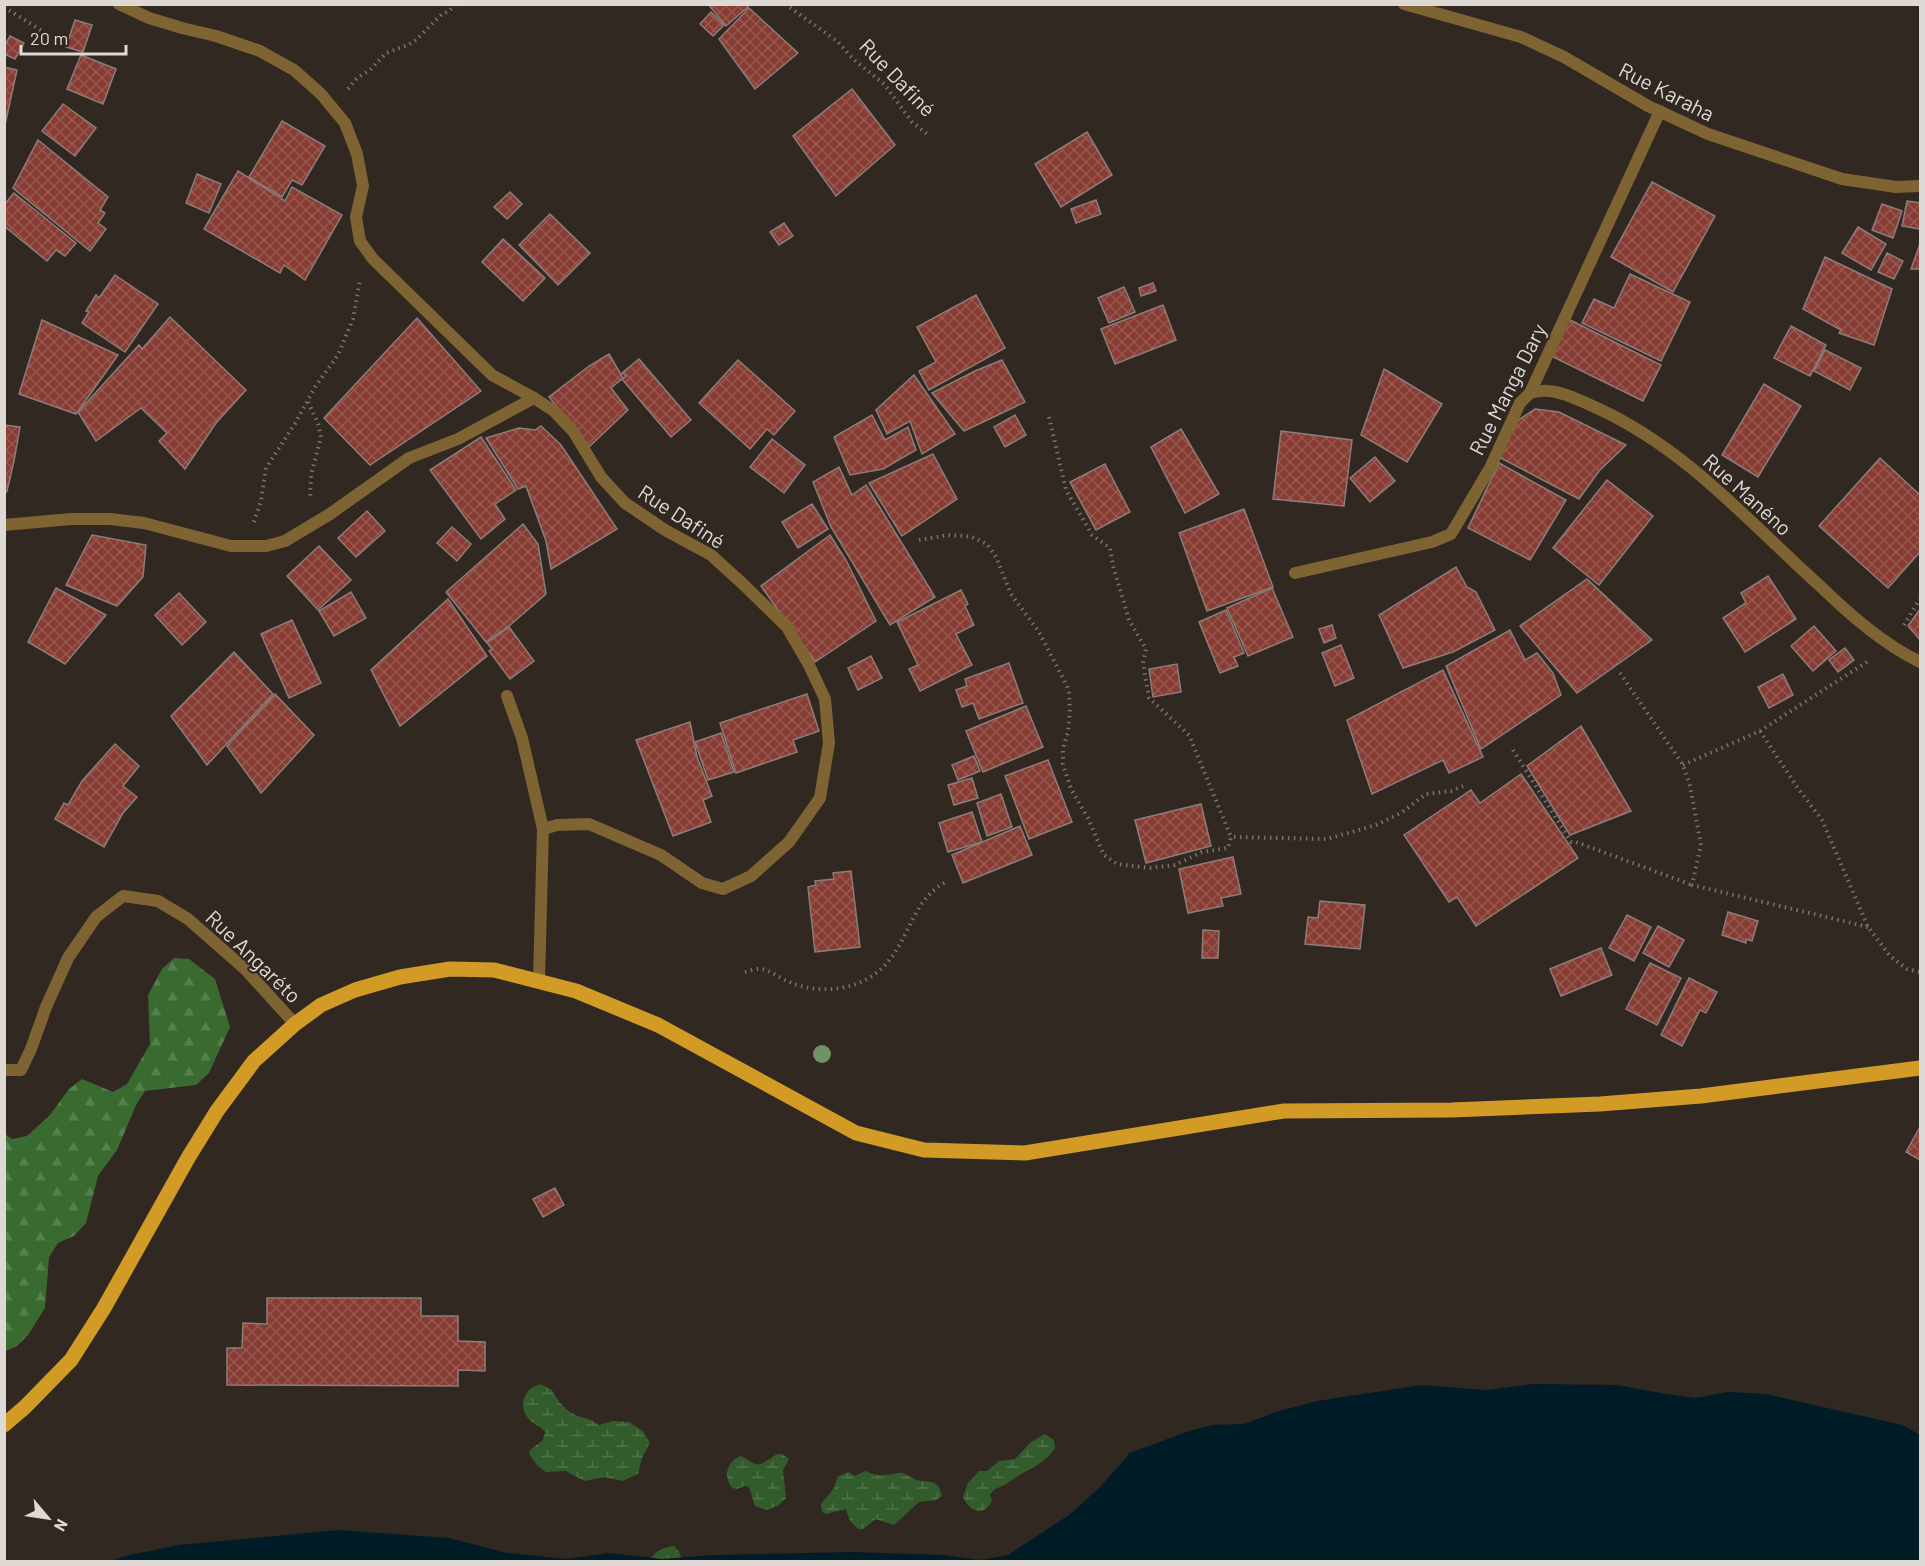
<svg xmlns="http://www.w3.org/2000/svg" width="1925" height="1566" font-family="Barlow,sans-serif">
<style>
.forest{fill:url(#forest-firs)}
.wetland{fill:url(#wetland-marsh)}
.water{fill:#001c26}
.building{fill:url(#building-cross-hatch);stroke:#8c7d7a;stroke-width:1.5}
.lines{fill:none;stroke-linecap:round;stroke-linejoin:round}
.path{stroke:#7a736d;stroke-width:4;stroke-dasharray:1.5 4.5;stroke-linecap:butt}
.lane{stroke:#7e6333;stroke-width:12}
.street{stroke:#7e6333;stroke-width:12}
.primary{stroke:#d29b25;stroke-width:15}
.tree{fill:#709362}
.labels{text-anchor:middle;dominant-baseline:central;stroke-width:4.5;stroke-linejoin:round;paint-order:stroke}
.street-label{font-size:21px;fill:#dfd9d5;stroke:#312821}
</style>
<defs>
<pattern id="forest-firs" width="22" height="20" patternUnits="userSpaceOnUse" patternTransform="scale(1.5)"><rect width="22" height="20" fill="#396b31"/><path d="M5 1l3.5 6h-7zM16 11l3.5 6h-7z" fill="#55804e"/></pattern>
<pattern id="wetland-marsh" width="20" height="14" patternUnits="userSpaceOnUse" patternTransform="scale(1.5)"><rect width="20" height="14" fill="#335c2d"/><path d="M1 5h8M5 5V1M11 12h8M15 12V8" fill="none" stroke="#50734b"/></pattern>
<pattern id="building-cross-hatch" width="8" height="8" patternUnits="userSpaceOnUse" patternTransform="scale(1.5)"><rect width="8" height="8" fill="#873d34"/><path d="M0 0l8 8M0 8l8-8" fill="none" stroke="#985850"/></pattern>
</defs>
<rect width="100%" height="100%" fill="#312821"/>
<polygon class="forest" points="174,958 189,959 215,979 230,1027 209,1073 196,1085 145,1091 136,1105 117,1150 98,1176 86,1223 74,1236 58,1243 49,1257 45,1308 28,1335 16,1347 5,1351 5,1134 12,1139 27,1136 50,1115 69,1089 82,1079 113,1092 127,1084 150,1044 148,995 162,969"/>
<g class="wetland">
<path d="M541 1384 552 1390C557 1401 568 1414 581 1417 589 1419 592 1420 599 1425L613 1421 629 1422 643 1431 650 1443 642 1458 638 1474 622 1481 605 1477 584 1481 566 1471 546 1472 537 1465 529 1454 530 1450 543 1440 545 1432C541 1426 534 1425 529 1419 517 1406 524 1388 541 1384Z"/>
<path d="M1045 1434 1054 1440 1055 1448C1044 1466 1024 1470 1009 1482 1002 1488 995 1486 990 1495L992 1501C983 1518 969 1511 963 1497L968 1483 979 1471H987L999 1461 1015 1459 1031 1442Z"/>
<path d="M777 1454H782L789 1459 783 1470 786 1498 778 1506 766 1510 755 1506 749 1487 745 1486 737 1489 732 1488C723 1476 727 1461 741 1456 763 1469 757 1466 777 1454Z"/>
<path d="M866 1471C877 1477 887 1475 899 1473 906 1472 910 1478 917 1480 929 1483 938 1478 942 1496L936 1500 919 1502 894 1525 876 1519 863 1529H858L850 1521 846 1509 826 1514 822 1512 821 1504 834 1488 838 1476 849 1472 854 1476Z"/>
<path d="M674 1546 679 1552 683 1562H649C654 1551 662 1548 674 1546Z"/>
</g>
<polygon class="water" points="1533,1384 1617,1385 1660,1393 1695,1398 1728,1392 1766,1394 1902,1425 1920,1435 1920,1561 111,1561 125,1556 179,1545 338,1530 449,1538 507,1553 566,1559 609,1553 662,1559 714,1555 852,1552 943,1555 980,1560 1008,1555 1069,1515 1099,1488 1130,1453 1189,1431 1212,1425 1244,1424 1279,1411 1317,1401 1422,1385 1487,1390"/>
<g class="building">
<polygon points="708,4 745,4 748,7 726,26"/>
<polygon points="749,8 798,53 755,89 719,39"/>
<polygon points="711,12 724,25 713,36 700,24"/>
<polygon points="75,20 92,25 83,52 66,47"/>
<polygon points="10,36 24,43 15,59 4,54 4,47"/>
<polygon points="81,55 116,69 103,104 67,89"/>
<polygon points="4,67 17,70 5,125 4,124"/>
<polygon points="852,89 895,145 836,196 793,136"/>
<polygon points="63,104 96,128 75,156 42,131"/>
<polygon points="282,121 325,146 302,185 292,180 282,197 249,177"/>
<polygon points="1087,132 1112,175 1061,207 1035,164"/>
<polygon points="38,140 108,197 100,210 105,213 98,223 106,229 90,251 13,188"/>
<polygon points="238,171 285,201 292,187 342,215 305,280 284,265 280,273 204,229"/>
<polygon points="197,174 221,184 209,213 186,203"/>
<polygon points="1652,182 1715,216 1673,292 1611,257"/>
<polygon points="510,192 522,204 507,219 494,207"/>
<polygon points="14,193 76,243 65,256 56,250 47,261 4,226 4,205"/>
<polygon points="1096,200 1101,214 1076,223 1071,209"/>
<polygon points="1907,201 1920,203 1920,229 1902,226"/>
<polygon points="1882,204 1902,211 1893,238 1872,230"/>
<polygon points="550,214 590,253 558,285 519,245"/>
<polygon points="784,223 793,236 779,245 770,232"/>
<polygon points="1858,227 1886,244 1871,270 1842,253"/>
<polygon points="503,239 545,278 523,301 482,262"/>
<polygon points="1920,244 1920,269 1911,269"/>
<polygon points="1887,253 1903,261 1894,279 1878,272"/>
<polygon points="1825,257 1892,289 1874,345 1839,333 1841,330 1803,309"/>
<polygon points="1630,274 1690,302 1661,361 1582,323 1594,299 1614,308"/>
<polygon points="115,275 158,304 125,352 82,323 89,312 86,311 96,295 99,298"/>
<polygon points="1153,283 1156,291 1141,296 1139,288"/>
<polygon points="1124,287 1135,312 1109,323 1098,298"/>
<polygon points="976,295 1005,348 929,390 919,371 936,362 917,327"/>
<polygon points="1163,305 1176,340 1115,364 1101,329"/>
<polygon points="170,317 246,390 216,423 185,469 159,441 167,433 141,408 96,441 78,412 139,345 142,349"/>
<polygon points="417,318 481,391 370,465 324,418"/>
<polygon points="1566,318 1661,365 1643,401 1549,355"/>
<polygon points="42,320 118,355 76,414 19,394"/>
<polygon points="1791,326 1826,345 1810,376 1774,358"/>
<polygon points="1825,350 1861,368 1850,390 1814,371"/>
<polygon points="609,354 623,378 611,388 628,410 588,448 549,397 589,366"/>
<polygon points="639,359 691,420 671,437 622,379 626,376 622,373"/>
<polygon points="738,360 795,411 774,435 767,429 750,449 699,403"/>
<polygon points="1002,360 1025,402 964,431 932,393 975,371"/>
<polygon points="1384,369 1442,404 1407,462 1361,435"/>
<polygon points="914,375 955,434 922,454 910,421 887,434 876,410"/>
<polygon points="1764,384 1801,406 1758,477 1722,455"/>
<polygon points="1535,409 1559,412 1626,445 1599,471 1579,499 1497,456 1517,421"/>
<polygon points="872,415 885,440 908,427 916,450 883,469 850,475 834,437"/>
<polygon points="1015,415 1026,435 1005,447 994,427"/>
<polygon points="4,425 20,427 14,461 7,491 4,495"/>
<polygon points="541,426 561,445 617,529 551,569 546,541 526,486 518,489 486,438 519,428 535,430"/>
<polygon points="1181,429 1219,494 1185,513 1151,447"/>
<polygon points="1281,431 1352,440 1344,506 1273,499"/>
<polygon points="481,437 516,490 495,504 505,519 481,539 430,470"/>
<polygon points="772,439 805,465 784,493 750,467"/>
<polygon points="933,454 957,499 902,536 869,483"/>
<polygon points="1375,457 1395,481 1370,502 1350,478"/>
<polygon points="1880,458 1920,495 1920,552 1888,588 1819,526"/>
<polygon points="1499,463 1566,500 1530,560 1468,528"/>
<polygon points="1105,464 1130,512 1096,530 1070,482"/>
<polygon points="839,467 852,495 866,485 935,597 890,625 831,527 813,482"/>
<polygon points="1607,480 1653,516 1599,585 1553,548"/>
<polygon points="812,504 828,529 798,548 782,522"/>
<polygon points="1244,509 1273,587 1207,611 1179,533"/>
<polygon points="367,511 385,531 356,557 338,538"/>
<polygon points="523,524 538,544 546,594 509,626 486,642 446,592"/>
<polygon points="452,527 471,544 457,561 437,543"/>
<polygon points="92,535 146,545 143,577 117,606 66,585"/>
<polygon points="830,535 846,560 876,621 815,662 761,586"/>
<polygon points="319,546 351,580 318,610 287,576"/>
<polygon points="1456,567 1467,587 1476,592 1495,630 1453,652 1403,668 1379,615"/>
<polygon points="1768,576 1796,619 1745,652 1723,618 1746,603 1741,593"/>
<polygon points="1587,579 1652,640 1577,693 1520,626"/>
<polygon points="56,588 106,615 65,664 28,642"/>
<polygon points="1272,588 1293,637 1248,656 1227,608"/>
<polygon points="961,590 968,604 965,606 974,625 956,634 972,665 920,691 909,669 918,665 897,622"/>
<polygon points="351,592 366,618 334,636 319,611"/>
<polygon points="179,593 206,622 182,645 155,615"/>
<polygon points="448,599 487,656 400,726 371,670"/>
<polygon points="1920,609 1920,640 1908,626"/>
<polygon points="1226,610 1244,653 1234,657 1238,666 1220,673 1199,622"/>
<polygon points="292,620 321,683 289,698 261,634"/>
<polygon points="1332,625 1336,638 1324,643 1319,629"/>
<polygon points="1814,626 1836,651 1813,671 1791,646"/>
<polygon points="509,627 534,661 510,679 489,651 492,649 487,643"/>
<polygon points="1510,630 1525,660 1537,653 1553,673 1561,695 1481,749 1446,666"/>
<polygon points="1341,645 1354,678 1335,686 1322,653"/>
<polygon points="1845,648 1854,660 1838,672 1829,660"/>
<polygon points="234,652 273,694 207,765 171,716"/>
<polygon points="871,656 882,678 858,690 848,668"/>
<polygon points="1009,663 1023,703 979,719 973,703 962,707 956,690 967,686 965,679"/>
<polygon points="1177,664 1181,692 1153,697 1149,669"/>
<polygon points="1443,670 1483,757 1449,773 1443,760 1372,794 1347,720"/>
<polygon points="1783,674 1793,695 1769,708 1758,687"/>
<polygon points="275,694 314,735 261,793 227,746"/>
<polygon points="807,694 819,731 793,740 797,752 736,773 720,723"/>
<polygon points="1026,706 1043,747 983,772 966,731"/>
<polygon points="690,722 697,757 712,796 703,800 711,822 673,836 636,740"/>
<polygon points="1581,726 1631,811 1570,835 1527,766"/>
<polygon points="721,733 734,772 708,780 695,742"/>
<polygon points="115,744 139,766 123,786 137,797 123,813 104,847 55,819 64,803 68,805 82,781"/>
<polygon points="974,756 980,771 958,780 952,765"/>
<polygon points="1048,760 1072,822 1029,839 1005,776"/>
<polygon points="1521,774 1578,858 1476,926 1457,897 1449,902 1404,835 1471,790 1480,803"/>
<polygon points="972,778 978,798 954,805 948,785"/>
<polygon points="1001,794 1012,827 987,836 977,803"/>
<polygon points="1201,804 1211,846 1146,863 1135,820"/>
<polygon points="972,812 982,842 948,852 939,823"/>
<polygon points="1020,826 1032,855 963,883 952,855"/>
<polygon points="1233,857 1241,894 1221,898 1223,906 1188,913 1179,869"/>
<polygon points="851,871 860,947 815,952 808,887 816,885 815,881 834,879 833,873"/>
<polygon points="1320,901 1365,905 1360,949 1305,944 1308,917 1318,918"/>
<polygon points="1728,912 1758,921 1752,941 1746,939 1746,943 1722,935"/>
<polygon points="1627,915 1651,927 1634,961 1609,948"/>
<polygon points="1658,926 1684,940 1669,967 1643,953"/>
<polygon points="1203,930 1219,931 1218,958 1202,958"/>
<polygon points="1601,948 1612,975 1561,996 1550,969"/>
<polygon points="1650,963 1681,978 1657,1025 1626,1009"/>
<polygon points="1689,978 1717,992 1706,1013 1700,1010 1682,1046 1661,1035"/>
<polygon points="1920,1127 1920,1160 1906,1152"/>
<polygon points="555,1188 564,1205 543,1217 533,1199"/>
<polygon points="267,1298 421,1298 421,1316 458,1316 458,1341 485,1342 485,1371 458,1370 458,1386 227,1385 227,1348 242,1348 243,1323 267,1324"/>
</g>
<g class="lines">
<g class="path">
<polyline points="785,4 837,41 853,59 884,84 912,122 927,134"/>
<polyline points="4,7 50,36"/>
<polyline points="348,89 357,78 370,70 386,53 408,45 416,40 442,14 449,11 456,4"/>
<polyline points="308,402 318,423 321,437 311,475 310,498"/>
<polyline points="1049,417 1066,490 1092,535 1110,548 1113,566 1129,620 1146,649 1143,663 1149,698 1189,735 1231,837"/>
<polyline points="254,522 261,501 266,468 296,422 315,387 338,355 353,319 360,280"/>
<polyline points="919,540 948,535 964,536 972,537 987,544 996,557 1011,594 1039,632 1067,686 1069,693 1070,709 1068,732 1063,748 1063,764 1071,789 1088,818 1104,855 1117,864 1150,868 1175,865 1202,852 1228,848 1231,837 1327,839 1376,825 1401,813 1426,794 1451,791 1463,786"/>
<polyline points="1904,625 1920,599"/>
<polyline points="1620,673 1683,765 1690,786 1701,845 1692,885 1868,927"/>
<polyline points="1760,731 1797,787 1822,820 1868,927 1890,956 1907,969 1920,972"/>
<polyline points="1513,750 1571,842 1576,842 1692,885"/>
<polyline points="1683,765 1760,731 1870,660"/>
<path d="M745 972C749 971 754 969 758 969 768 968 779 978 787 981 804 989 823 991 841 988 913 974 899 906 946 882"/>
</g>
<g class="lane">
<path d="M1530 393C1535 392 1542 390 1548 391 1562 391 1586 403 1599 409 1686 449 1749 522 1819 585 1849 614 1883 644 1920 662"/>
<polyline points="1295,573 1432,542 1451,534 1490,468 1520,403 1530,393 1660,111"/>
</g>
<g class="street">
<polyline points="119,4 149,18 182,28 216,36 260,51 294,70 321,94 345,123 357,154 363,186 356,217 360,241 373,259 492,375 534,398 554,411 573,431 601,477 625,503 665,530 711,555 743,584 787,627 809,665 825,699 829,743 820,798 789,842 751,876 723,889 702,883 661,855 589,824 557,825 543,829 539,981"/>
<polyline points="1404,4 1521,37 1564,57 1648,106 1708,134 1842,179 1896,187 1920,186"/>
<polyline points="4,525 71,519 110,519 144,523 231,546 266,546 285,541 330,514 409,458 458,439 534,398"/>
<polyline points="507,696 522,738 543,829"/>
<polyline points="4,1070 21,1070 31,1049 46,1007 68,958 96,917 123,896 158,901 188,919 245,969 295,1024"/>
</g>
<polyline class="primary" points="4,1425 25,1407 71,1360 104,1308 188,1158 217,1111 254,1061 295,1024 321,1005 355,990 400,977 450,969 494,970 576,991 658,1025 856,1133 924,1150 1025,1153 1284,1111 1452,1110 1600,1104 1701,1096 1920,1068"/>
</g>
<circle class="tree" cx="822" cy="1054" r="9"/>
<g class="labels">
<g class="street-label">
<text transform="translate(898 77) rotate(46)">Rue Dafiné</text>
<text transform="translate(1667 91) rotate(27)">Rue Karaha</text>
<text transform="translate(1507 389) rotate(-63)">Rue Manga Dary</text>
<text transform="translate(1748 494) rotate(42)">Rue Manéno</text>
<text transform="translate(682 516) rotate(33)">Rue Dafiné</text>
<text transform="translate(254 956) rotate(44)">Rue Angaréto</text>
</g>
</g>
<rect width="1925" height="1566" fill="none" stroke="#dfd9d5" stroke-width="12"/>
<g transform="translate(48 1518) rotate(119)" stroke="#312821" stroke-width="4.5" paint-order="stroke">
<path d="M0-4.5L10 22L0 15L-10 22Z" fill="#dfd9d5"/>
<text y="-9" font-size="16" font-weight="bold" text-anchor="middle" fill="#dfd9d5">N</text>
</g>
<path d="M21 45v9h105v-9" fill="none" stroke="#dfd9d5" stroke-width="3"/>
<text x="30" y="45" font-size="18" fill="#dfd9d5" stroke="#312821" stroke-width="4.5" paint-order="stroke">20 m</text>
</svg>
